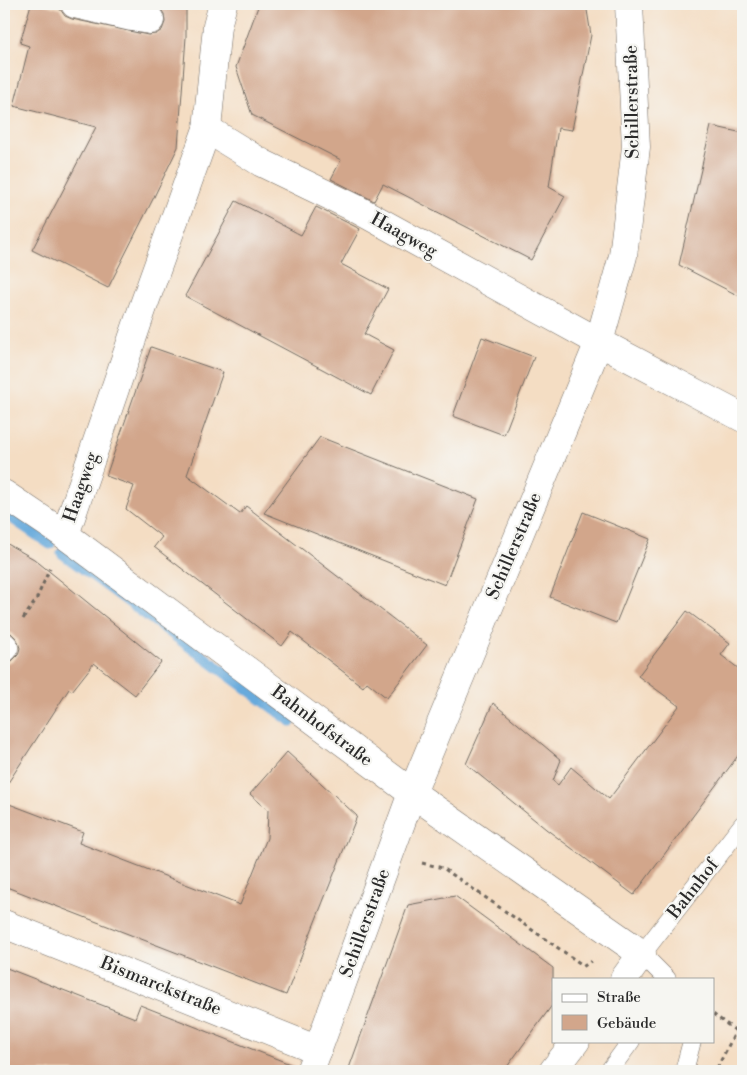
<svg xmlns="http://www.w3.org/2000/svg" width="747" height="1075" font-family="'Libre Bodoni',serif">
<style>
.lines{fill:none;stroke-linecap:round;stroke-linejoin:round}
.stream{stroke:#68aadc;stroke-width:11}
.building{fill:#d2a68b}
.lane-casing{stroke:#716960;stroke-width:19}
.street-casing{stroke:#716960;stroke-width:29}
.secondary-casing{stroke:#716960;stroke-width:29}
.path{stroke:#716960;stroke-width:3;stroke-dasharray:4 4;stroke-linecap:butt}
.lane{stroke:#fff;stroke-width:18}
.street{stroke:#fff;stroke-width:28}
.secondary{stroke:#fff;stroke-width:28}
.labels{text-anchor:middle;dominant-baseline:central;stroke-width:4.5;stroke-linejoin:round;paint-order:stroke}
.street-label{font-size:18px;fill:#2b2b2b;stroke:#f6f6f2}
</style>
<rect width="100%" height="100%" fill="#f6f6f2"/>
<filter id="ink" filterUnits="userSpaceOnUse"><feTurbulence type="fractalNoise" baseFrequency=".02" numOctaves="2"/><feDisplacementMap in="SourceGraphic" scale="10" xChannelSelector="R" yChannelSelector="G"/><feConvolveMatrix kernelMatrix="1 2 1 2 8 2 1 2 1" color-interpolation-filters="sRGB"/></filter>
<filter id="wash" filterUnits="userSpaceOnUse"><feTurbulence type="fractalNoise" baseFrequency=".0096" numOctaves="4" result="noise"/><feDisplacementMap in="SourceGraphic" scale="20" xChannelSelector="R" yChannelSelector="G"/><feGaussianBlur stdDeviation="1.12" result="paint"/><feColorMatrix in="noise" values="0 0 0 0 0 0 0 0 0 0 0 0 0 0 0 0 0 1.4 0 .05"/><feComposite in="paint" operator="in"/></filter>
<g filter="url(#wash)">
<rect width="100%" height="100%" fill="#f4ddc3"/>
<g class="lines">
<g class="stream">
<polyline points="4,513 50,544"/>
<polyline points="62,553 291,721"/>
</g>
</g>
<g id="blocks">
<g class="building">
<polygon points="31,4 43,4 60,9 65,16 72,19 148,35 156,34 162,30 165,22 164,14 160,8 148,4 186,4 186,37 178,147 153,199 108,288 32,250 96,127 14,106 29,46 20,43"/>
<polygon points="259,4 586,4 591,35 572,130 558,128 549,187 565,196 531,260 383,184 374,201 331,179 341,160 252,115 236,67"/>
<polygon points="711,126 743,133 743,298 679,265"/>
<polygon points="236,201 301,235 316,207 360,229 341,264 388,289 364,334 394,350 371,395 185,296"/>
<polygon points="482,337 534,357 504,435 453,416"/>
<polygon points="151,347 223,372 187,475 240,514 246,506 427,645 387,698 367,682 363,687 292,632 282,646 154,547 162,537 126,509 134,486 106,476"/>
<polygon points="320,437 478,499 445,585 264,513"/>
<polygon points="583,512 650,539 616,623 550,597"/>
<polygon points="4,542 34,559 161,662 135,695 94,663 72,691 69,689 4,789 4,664 12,661 18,655 20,648 17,639 11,633 4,631"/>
<polygon points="687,611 730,643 721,655 743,672 743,749 634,895 546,829 466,764 493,703 561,760 553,781 558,785 571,767 609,799 679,706 638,676"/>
<polygon points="287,752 357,816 286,995 4,886 4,802 83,832 79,843 240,905 267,838 268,810 250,794"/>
<polygon points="455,896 553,968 553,1004 504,1071 348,1071 408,905"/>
<polygon points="4,967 135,1018 140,1005 295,1066 295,1071 4,1071"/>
</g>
</g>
</g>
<g filter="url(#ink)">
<use href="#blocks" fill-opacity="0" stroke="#716960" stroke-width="1"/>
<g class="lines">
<defs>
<g id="lane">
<polyline points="667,979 642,954 743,824"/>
<polyline points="609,1071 631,1041"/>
<polyline points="684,1071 692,1041"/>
</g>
<g id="street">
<polyline points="75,4 132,17 150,20"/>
<polyline points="207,129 262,163 355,208 599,342 743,418"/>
<polyline points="4,494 65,535 412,793 642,954 624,979"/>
<polyline points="65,535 142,310 207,129 217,26 223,4"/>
<polyline points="4,648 4,647"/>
<polyline points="4,924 318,1050"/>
<polyline points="553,1071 576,1041"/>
</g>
<polyline id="secondary" points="310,1071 412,793 599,342 623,256 636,147 629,4"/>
</defs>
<use href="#lane" class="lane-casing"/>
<use href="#street" class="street-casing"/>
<use href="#secondary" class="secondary-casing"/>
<g class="path">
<polyline points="23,619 36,600 50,568"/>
<polyline points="422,863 443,868 584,966 591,961"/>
<polyline points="713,1014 743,1036"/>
<polyline points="717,1068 736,1031 743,1024"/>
</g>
<use href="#lane" class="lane"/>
<use href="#street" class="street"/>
<use href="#secondary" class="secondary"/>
</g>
</g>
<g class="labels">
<g class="street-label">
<text transform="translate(632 102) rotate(-91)">Schillerstraße</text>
<text transform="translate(404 235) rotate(29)">Haagweg</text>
<text transform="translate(81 487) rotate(-71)">Haagweg</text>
<text transform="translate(514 546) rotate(-67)">Schillerstraße</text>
<text transform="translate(322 726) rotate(37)">Bahnhofstraße</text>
<text transform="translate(693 889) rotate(-52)">Bahnhof</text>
<text transform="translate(365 923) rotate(-70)">Schillerstraße</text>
<text transform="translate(161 986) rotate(22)">Bismarckstraße</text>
</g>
</g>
<rect width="747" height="1075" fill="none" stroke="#f6f6f2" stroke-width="20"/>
<rect x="552" y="978" width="162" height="65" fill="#f6f6f2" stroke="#a5a5a2"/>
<rect x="562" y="994" width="25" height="8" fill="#ffffff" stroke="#a5a5a2"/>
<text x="597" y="1002" font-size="15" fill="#2b2b2b">Straße</text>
<rect x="562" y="1015" width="25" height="15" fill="#d2a68b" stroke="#a5a5a2"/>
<text x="597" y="1028" font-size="15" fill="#2b2b2b">Gebäude</text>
</svg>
